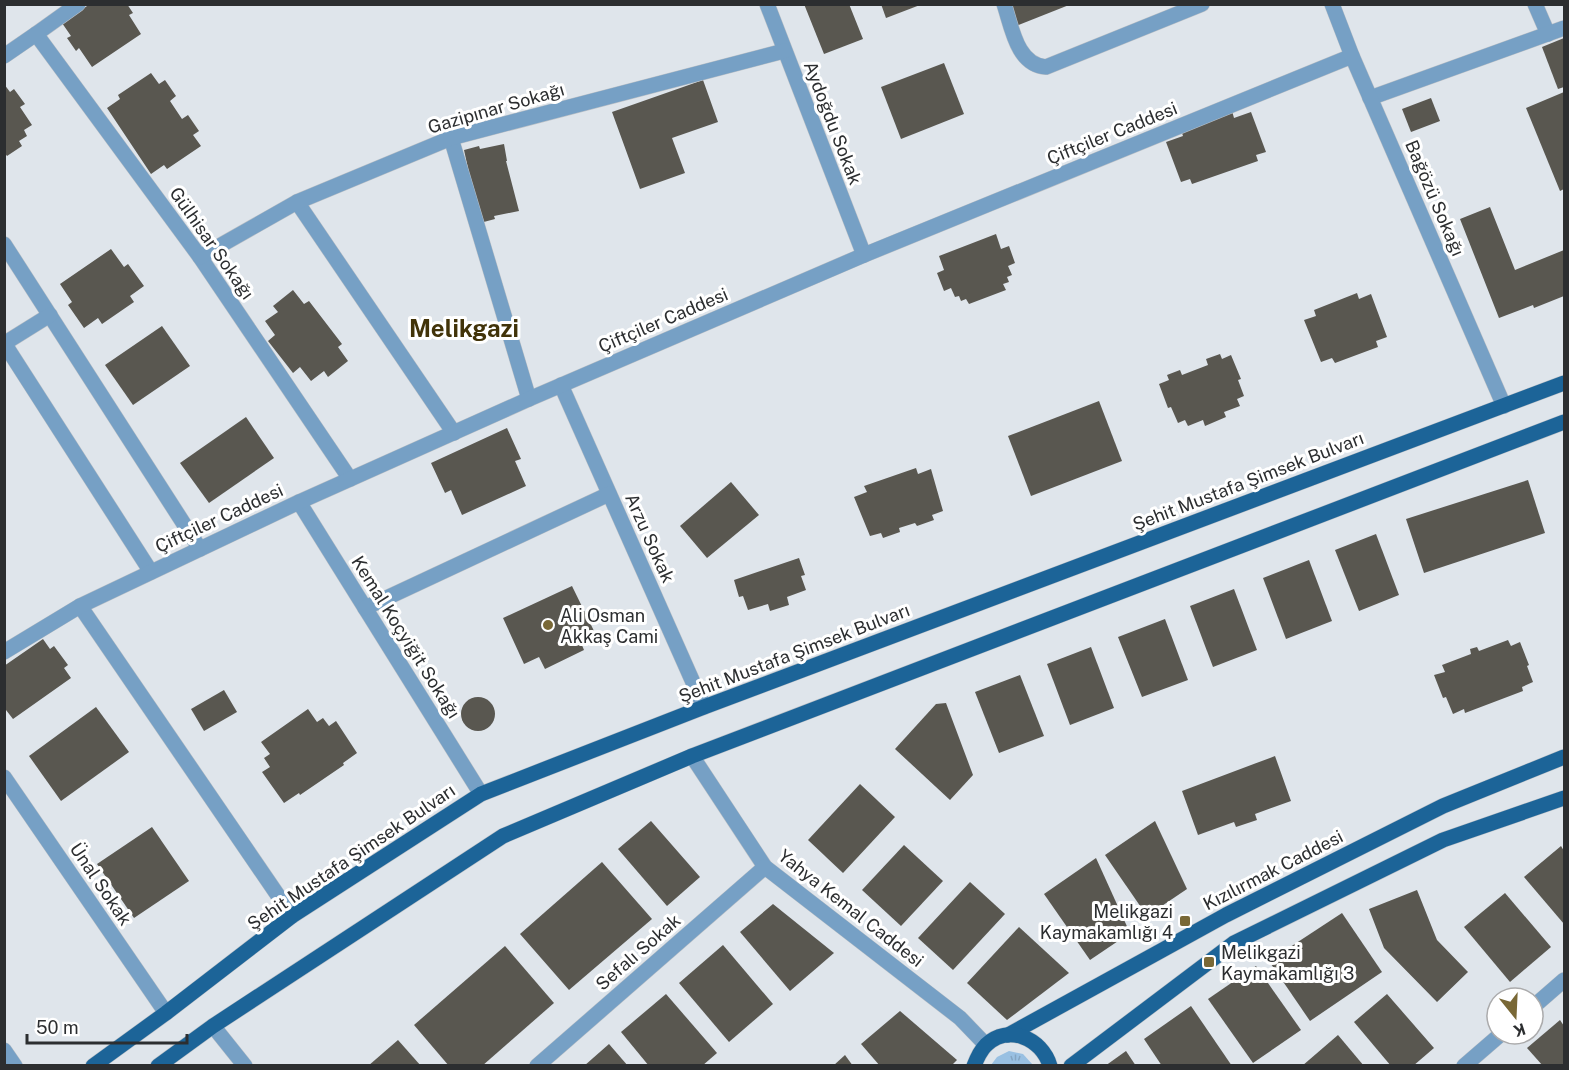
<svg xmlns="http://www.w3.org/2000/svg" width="1569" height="1070" font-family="'Public Sans',sans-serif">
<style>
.grass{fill:url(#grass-tufts)}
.building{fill:#595750}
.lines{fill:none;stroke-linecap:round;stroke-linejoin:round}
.minor-casing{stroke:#bbc0c6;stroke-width:16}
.tertiary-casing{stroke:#bbc0c6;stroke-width:16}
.primary-casing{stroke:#bbc0c6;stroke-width:16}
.minor{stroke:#76a0c5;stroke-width:15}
.tertiary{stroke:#76a0c5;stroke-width:15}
.primary{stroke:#1c6498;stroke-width:15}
.poi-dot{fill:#796836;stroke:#fff;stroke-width:2}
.labels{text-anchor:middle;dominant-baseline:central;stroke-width:6;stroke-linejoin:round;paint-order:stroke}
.street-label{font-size:18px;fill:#2c2e30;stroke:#fff}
.poi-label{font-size:18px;fill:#2c2e30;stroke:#fff;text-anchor:start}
.district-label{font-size:24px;font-weight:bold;fill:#413309;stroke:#fff}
</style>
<defs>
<pattern id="grass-tufts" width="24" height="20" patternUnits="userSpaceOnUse" patternTransform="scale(1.5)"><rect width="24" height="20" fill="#99c0e2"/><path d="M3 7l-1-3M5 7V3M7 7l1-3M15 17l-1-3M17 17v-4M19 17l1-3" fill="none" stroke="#84a5c2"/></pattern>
</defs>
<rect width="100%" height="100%" fill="#dfe5eb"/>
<polygon class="grass" points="1009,1051 1023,1054 1033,1065 991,1065 997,1057"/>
<g class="building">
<polygon points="90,4 127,4 133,13 129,15 141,34 92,67 79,48 76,51 67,38 71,36 62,23"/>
<polygon points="804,4 849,4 863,39 824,54"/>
<polygon points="881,4 920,4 920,5 886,18"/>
<polygon points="1008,4 1069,4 1069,5 1016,26"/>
<polygon points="1564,38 1564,87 1558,89 1542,47"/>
<polygon points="944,63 964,114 901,139 881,87"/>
<polygon points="151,73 159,84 165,80 176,96 170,101 182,119 188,115 199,131 193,135 201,146 167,169 164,165 151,174 107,108 120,99 118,95"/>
<polygon points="703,80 718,122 672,138 685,173 640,189 612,112"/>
<polygon points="4,84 10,92 14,89 25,104 20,107 32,125 24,130 27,136 19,141 22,146 7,156 4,152"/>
<polygon points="1564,92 1564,189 1560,191 1526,108"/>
<polygon points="1431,98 1440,121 1411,132 1402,109"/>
<polygon points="1232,111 1234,118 1251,112 1266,152 1256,155 1258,161 1192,184 1190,179 1181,182 1166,142 1183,136 1181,130"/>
<polygon points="504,144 507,161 506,161 519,211 494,216 495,219 480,223 464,150 479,146 480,149"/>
<polygon points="1490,207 1515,270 1564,250 1564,296 1534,308 1533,305 1499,318 1460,219"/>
<polygon points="996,234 1001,249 1009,246 1015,263 1008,266 1012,275 1007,277 1009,282 1003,284 1006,290 969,304 966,299 961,301 959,296 955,297 951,288 944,291 937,273 944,270 939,256"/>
<polygon points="111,249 124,267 128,264 144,286 130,296 134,302 102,324 98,318 84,328 68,305 72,302 60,284"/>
<polygon points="293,290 304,304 309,301 342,344 338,347 348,361 328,377 324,371 311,381 300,367 293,373 268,341 275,335 265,321 278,312 273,306"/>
<polygon points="1357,293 1359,299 1371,294 1387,337 1376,341 1378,347 1335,363 1332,358 1321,362 1304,320 1316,316 1314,310"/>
<polygon points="162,326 190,366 133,405 105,365"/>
<polygon points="1220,354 1222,359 1231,355 1241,379 1238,380 1244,396 1237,399 1240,406 1224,412 1226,417 1205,426 1203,420 1188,426 1185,420 1178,423 1171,407 1168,408 1159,384 1169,380 1167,375 1180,370 1182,375 1208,365 1206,359"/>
<polygon points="1099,401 1122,461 1031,496 1008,436"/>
<polygon points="246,417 274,458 209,503 180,463"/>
<polygon points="507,428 521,459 515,461 526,486 462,515 451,490 445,493 431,463"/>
<polygon points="916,468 918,474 931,469 943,511 932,515 934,520 917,526 915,523 899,528 900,532 883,538 881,533 870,536 854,497 867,492 864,486"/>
<polygon points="1528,480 1545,533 1424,573 1406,519"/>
<polygon points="731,482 759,515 707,558 680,526"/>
<polygon points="1376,534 1399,595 1359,611 1335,550"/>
<polygon points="799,558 805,575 801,576 806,590 787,597 789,605 770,611 768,604 748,610 743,596 739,597 734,580"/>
<polygon points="1309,560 1332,621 1286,639 1263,578"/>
<polygon points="572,586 594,631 579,638 584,650 545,669 539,657 524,664 503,618"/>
<polygon points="1234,589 1257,650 1213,667 1190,606"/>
<polygon points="1165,619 1188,680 1142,697 1118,637"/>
<polygon points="43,639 50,649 54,646 68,665 64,668 71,678 13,719 6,710 4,711 4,666"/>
<polygon points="1508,640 1511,646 1520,642 1529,665 1527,666 1533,682 1522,687 1523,691 1465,713 1464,709 1453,714 1446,697 1443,698 1434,675 1445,672 1442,665 1471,654 1470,649 1477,647 1479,651"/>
<polygon points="1091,647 1114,708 1070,725 1047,664"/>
<polygon points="1020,675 1044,736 999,753 975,692"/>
<polygon points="224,690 237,712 204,731 191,709"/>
<circle cx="478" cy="714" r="17"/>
<polygon points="946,703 973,775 950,800 895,749 936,704"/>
<polygon points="96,707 129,752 61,801 29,756"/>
<polygon points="308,709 317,722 323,718 329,726 336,721 357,753 343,763 344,765 300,795 299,793 284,803 262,772 270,767 264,758 270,754 261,742"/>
<polygon points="1275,756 1291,801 1255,814 1257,820 1236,827 1234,822 1198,835 1182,791"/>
<polygon points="860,784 895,817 843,873 808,840"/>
<polygon points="651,821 700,877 667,906 618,849"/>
<polygon points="1155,821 1187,889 1147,916 1105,855"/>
<polygon points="152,827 189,881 134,918 97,864"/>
<polygon points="904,845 943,881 901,926 862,890"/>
<polygon points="1561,846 1564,851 1564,924 1524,877"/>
<polygon points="1096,858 1130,933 1090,960 1044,894"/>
<polygon points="602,862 652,919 569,990 520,934"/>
<polygon points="970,882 1005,914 953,970 918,938"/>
<polygon points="1417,890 1437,940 1468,972 1437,1002 1384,948 1369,909"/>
<polygon points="1505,893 1551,947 1510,982 1464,927"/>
<polygon points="773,904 834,953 790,991 740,932"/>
<polygon points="1342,913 1382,972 1310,1021 1269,961"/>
<polygon points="1019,927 1069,973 1007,1020 967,983"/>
<polygon points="723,945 773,1004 729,1042 679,983"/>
<polygon points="505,946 554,1003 482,1066 449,1066 414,1025"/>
<polygon points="1256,966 1301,1030 1253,1063 1208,999"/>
<polygon points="666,994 717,1053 702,1066 649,1066 621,1032"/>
<polygon points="1387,994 1434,1048 1413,1066 1391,1066 1354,1022"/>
<polygon points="1191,1006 1232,1066 1162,1066 1144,1039"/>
<polygon points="900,1011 957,1060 951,1066 880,1066 861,1044"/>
<polygon points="1560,1020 1564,1026 1564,1066 1543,1066 1527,1048"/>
<polygon points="1338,1035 1364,1066 1302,1066"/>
<polygon points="398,1040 421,1066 368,1066"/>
<polygon points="609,1044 628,1066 584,1066"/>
<polygon points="1126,1051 1136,1066 1105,1066"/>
<polygon points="845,1055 853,1066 833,1066"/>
</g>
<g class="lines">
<defs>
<g id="minor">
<polyline points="767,4 864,255"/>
<path d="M1004 4C1012 28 1017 65 1046 67L1202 4"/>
<polyline points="1535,4 1548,34"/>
<polyline points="4,56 36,34 200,257 350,479"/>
<polyline points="1370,98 1564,28"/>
<polyline points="451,138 529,399"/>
<polyline points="297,202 454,433"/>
<polyline points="4,244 200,549"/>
<polyline points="200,257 297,202 451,138 784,51"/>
<polyline points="4,343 151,572"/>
<polyline points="5,343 50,315"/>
<polyline points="561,385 704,707"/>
<polyline points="299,502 481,794"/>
<polyline points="80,606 292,916"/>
<polyline points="365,608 609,494"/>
<polyline points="4,652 80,606 299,502 529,399 864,255 1352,56"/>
<polyline points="692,756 765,867 960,1018 986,1045"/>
<polyline points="4,777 166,1013"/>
<polyline points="1533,1007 1564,980"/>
<polyline points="213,1026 245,1066"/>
<polyline points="4,1050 15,1066"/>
<polyline points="537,1066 765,867"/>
<polyline points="1464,1066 1501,1034"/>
</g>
<g id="tertiary">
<polyline points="1332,4 1352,56 1504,406"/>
<polyline points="36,34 78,4"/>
</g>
<g id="primary">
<polyline points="1008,1035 1226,915 1443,806 1564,757"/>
<polyline points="93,1066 166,1013 292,916 481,794 704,707 1564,383"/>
<polyline points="158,1066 213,1026 503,836 692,756 1564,422"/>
<path d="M974 1066C977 1058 980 1051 986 1045 1008 1024 1042 1038 1050 1066"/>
<polyline points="1071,1066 1234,943 1443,840 1564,798"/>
</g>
</defs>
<use href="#minor" class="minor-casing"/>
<use href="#tertiary" class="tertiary-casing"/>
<use href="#primary" class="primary-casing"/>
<use href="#minor" class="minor"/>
<use href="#tertiary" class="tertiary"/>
<use href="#primary" class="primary"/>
</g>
<g class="poi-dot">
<circle cx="548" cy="625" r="6"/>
<rect x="1179" y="915" width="12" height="12" rx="3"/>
<rect x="1203" y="956" width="12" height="12" rx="3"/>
</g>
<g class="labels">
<g class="street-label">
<text transform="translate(496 108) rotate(-16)">Gazipınar Sokağı</text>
<text transform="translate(833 123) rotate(69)">Aydoğdu Sokak</text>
<text transform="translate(1112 133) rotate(-22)">Çiftçiler Caddesi</text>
<text transform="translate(1435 198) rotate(67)">Bağözü Sokağı</text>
<text transform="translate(212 243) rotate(55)">Gülhisar Sokağı</text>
<text transform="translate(663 320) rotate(-23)">Çiftçiler Caddesi</text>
<text transform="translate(1248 481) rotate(-21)">Şehit Mustafa Şimsek Bulvarı</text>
<text transform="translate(219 518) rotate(-25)">Çiftçiler Caddesi</text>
<text transform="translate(650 538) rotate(66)">Arzu Sokak</text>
<text transform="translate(406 637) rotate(58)">Kemal Koçyiğit Sokağı</text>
<text transform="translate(794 653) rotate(-21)">Şehit Mustafa Şimsek Bulvarı</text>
<text transform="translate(351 857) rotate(-34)">Şehit Mustafa Şimsek Bulvarı</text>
<text transform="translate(1273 870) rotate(-27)">Kızılırmak Caddesi</text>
<text transform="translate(101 884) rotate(56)">Ünal Sokak</text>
<text transform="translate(851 908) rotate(38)">Yahya Kemal Caddesi</text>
<text transform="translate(638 952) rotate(-41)">Sefalı Sokak</text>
</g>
<g class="poi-label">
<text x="560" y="615">Ali Osman<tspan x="560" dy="21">Akkaş Cami</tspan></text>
<text x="1173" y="911" text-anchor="end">Melikgazi<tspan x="1173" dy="21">Kaymakamlığı 4</tspan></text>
<text x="1221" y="952">Melikgazi<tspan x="1221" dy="21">Kaymakamlığı 3</tspan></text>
</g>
<g class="district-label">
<text x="464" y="328">Melikgazi</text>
</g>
</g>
<rect width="1569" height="1070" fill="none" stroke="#2c2e30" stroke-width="12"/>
<g transform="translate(1515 1016) rotate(162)"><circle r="28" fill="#ffffff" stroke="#ababac" stroke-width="1.5"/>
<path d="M0-4.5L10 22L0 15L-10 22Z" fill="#796836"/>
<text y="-9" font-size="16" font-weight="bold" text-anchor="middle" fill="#2c2e30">K</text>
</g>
<path d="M27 1034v9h160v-9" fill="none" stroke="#2c2e30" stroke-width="3"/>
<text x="36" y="1034" font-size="18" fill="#2c2e30" stroke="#ffffff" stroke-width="4.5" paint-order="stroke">50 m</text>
</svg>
